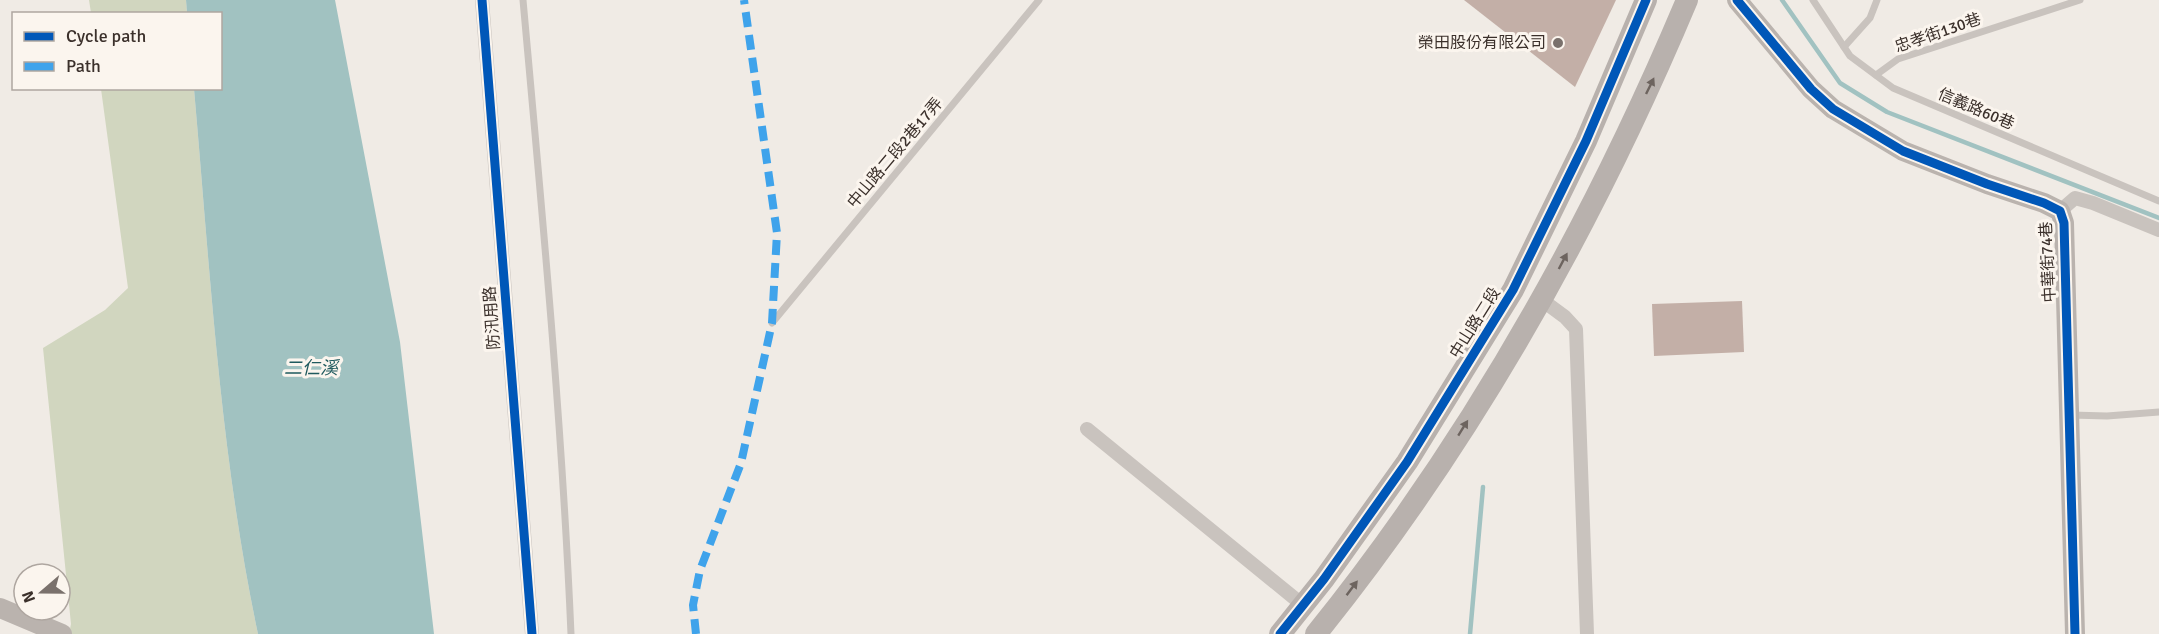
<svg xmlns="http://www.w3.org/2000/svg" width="2159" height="634" font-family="Signika,'Noto Sans TC',sans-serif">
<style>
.green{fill:#d1d6bf}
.water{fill:#a1c2c1}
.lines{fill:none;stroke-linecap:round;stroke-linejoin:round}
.stream{stroke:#a1c2c1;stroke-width:4.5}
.building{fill:#c3afa7}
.lane{stroke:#c9c3be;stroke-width:7}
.street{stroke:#c9c3be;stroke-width:14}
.secondary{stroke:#bab3ae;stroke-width:20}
.primary{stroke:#b8b1ad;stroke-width:22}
.quiet{stroke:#3fa3eb;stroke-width:8;stroke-dasharray:15 8;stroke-linecap:butt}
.cycleway-casing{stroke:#fbf5ee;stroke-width:13}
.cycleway{stroke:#0057b8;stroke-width:9}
.oneway{fill:#6d645f}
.poi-dot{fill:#7a716c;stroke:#fbf5ee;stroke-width:2}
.labels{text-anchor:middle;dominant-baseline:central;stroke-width:6;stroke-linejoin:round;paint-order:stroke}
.street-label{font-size:16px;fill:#3b302b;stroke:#fbf5ee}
.poi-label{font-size:16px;fill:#3b302b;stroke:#fbf5ee;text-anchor:end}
.water-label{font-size:18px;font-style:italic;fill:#1f5a5e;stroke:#fbf5ee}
</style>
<rect width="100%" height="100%" fill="#f0ebe5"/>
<g class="green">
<polygon points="89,0 186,0 187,13 91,13"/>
<path d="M101 89H194C210 270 220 455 258 634H69L71 624 43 348 105 310 128 288Z"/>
</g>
<path class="water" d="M186 0H335L400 342 434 634H258C220 455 210 270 194 89L220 88V14L187 13Z"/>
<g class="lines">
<g class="stream">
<polyline points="1782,0 1840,83 1887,112 2159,218"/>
<polyline points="1470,634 1483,487"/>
</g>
</g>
<g class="building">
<polygon points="1464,0 1616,0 1575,87"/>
<polygon points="1742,301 1744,352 1654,356 1652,304"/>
</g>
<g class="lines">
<g class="lane">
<path d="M523 0C542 211 562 422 571 634"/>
<polyline points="1813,0 1850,56 1893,88 2159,201"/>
<polyline points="1844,47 1870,18 1877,0"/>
<polyline points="1876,75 1898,59 2080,0"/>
<polyline points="772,323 1039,0"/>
<polyline points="2071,415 2107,416 2159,412"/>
</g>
<g class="street">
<polyline points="482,0 532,634"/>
<polyline points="2060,211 2075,198 2093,203 2159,230"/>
<polyline points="1542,300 1565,317 1576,329 1587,634"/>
<polyline points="1087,429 1304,606"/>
</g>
<g class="secondary">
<polyline points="1737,0 1811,89 1833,109 1903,151 1987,184 2044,203 2060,211 2064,223 2075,634"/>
<polyline points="0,608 62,634"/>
</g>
<g class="primary">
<polyline points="1280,634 1324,579 1407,462 1513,290 1586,141 1646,0"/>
<path d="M1316 634C1470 443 1592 226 1687 0"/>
</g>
<polyline class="quiet" points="696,634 693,605 700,570 741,463 772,323 777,233 744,0"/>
<defs>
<g id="cycleway">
<polyline points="482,0 532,634"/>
<polyline points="1737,0 1811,89 1833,109 1903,151 1987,184 2044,203 2060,211 2064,223 2075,634"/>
<polyline points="1280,634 1324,579 1407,462 1513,290 1586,141 1646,0"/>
</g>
</defs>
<use href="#cycleway" class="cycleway-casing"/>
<use href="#cycleway" class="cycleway"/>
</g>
<defs><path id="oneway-solid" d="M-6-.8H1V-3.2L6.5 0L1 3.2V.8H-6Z" transform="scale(1.5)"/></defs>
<g class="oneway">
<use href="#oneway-solid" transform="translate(1650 86) rotate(-64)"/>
<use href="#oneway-solid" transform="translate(1563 261) rotate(-62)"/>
<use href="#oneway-solid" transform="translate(1463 428) rotate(-58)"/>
<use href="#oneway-solid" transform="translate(1352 588) rotate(-53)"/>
</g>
<circle class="poi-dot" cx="1558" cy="43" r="6"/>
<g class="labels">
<g class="street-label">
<text transform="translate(1938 33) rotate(-19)">忠孝街130巷</text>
<text transform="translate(1976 109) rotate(23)">信義路60巷</text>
<text transform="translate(895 153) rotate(-50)">中山路二段2巷17弄</text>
<text transform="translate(2048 262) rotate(-93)">中華街74巷</text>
<text transform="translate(492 318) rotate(-94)">防汛用路</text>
<text transform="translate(1475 323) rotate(-58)">中山路二段</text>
</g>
<g class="poi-label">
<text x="1546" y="43">榮田股份有限公司</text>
</g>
<g class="water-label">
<text x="311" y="368">二仁溪</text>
</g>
</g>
<rect x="12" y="12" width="210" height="78" fill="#fbf5ee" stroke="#aea6a0" stroke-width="1.5"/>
<rect x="24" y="32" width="30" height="9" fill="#0057b8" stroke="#aea6a0" stroke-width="1.5"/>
<text x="66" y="42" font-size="18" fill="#3b302b">Cycle path</text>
<rect x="24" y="62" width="30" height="9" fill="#3fa3eb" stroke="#aea6a0" stroke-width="1.5"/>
<text x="66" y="72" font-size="18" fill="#3b302b">Path</text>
<g transform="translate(42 592) rotate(250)"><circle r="28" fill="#fbf5ee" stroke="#aea6a0" stroke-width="1.5"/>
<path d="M0-4.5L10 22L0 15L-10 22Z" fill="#7a716c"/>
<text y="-9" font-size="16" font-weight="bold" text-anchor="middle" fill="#3b302b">N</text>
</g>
</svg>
